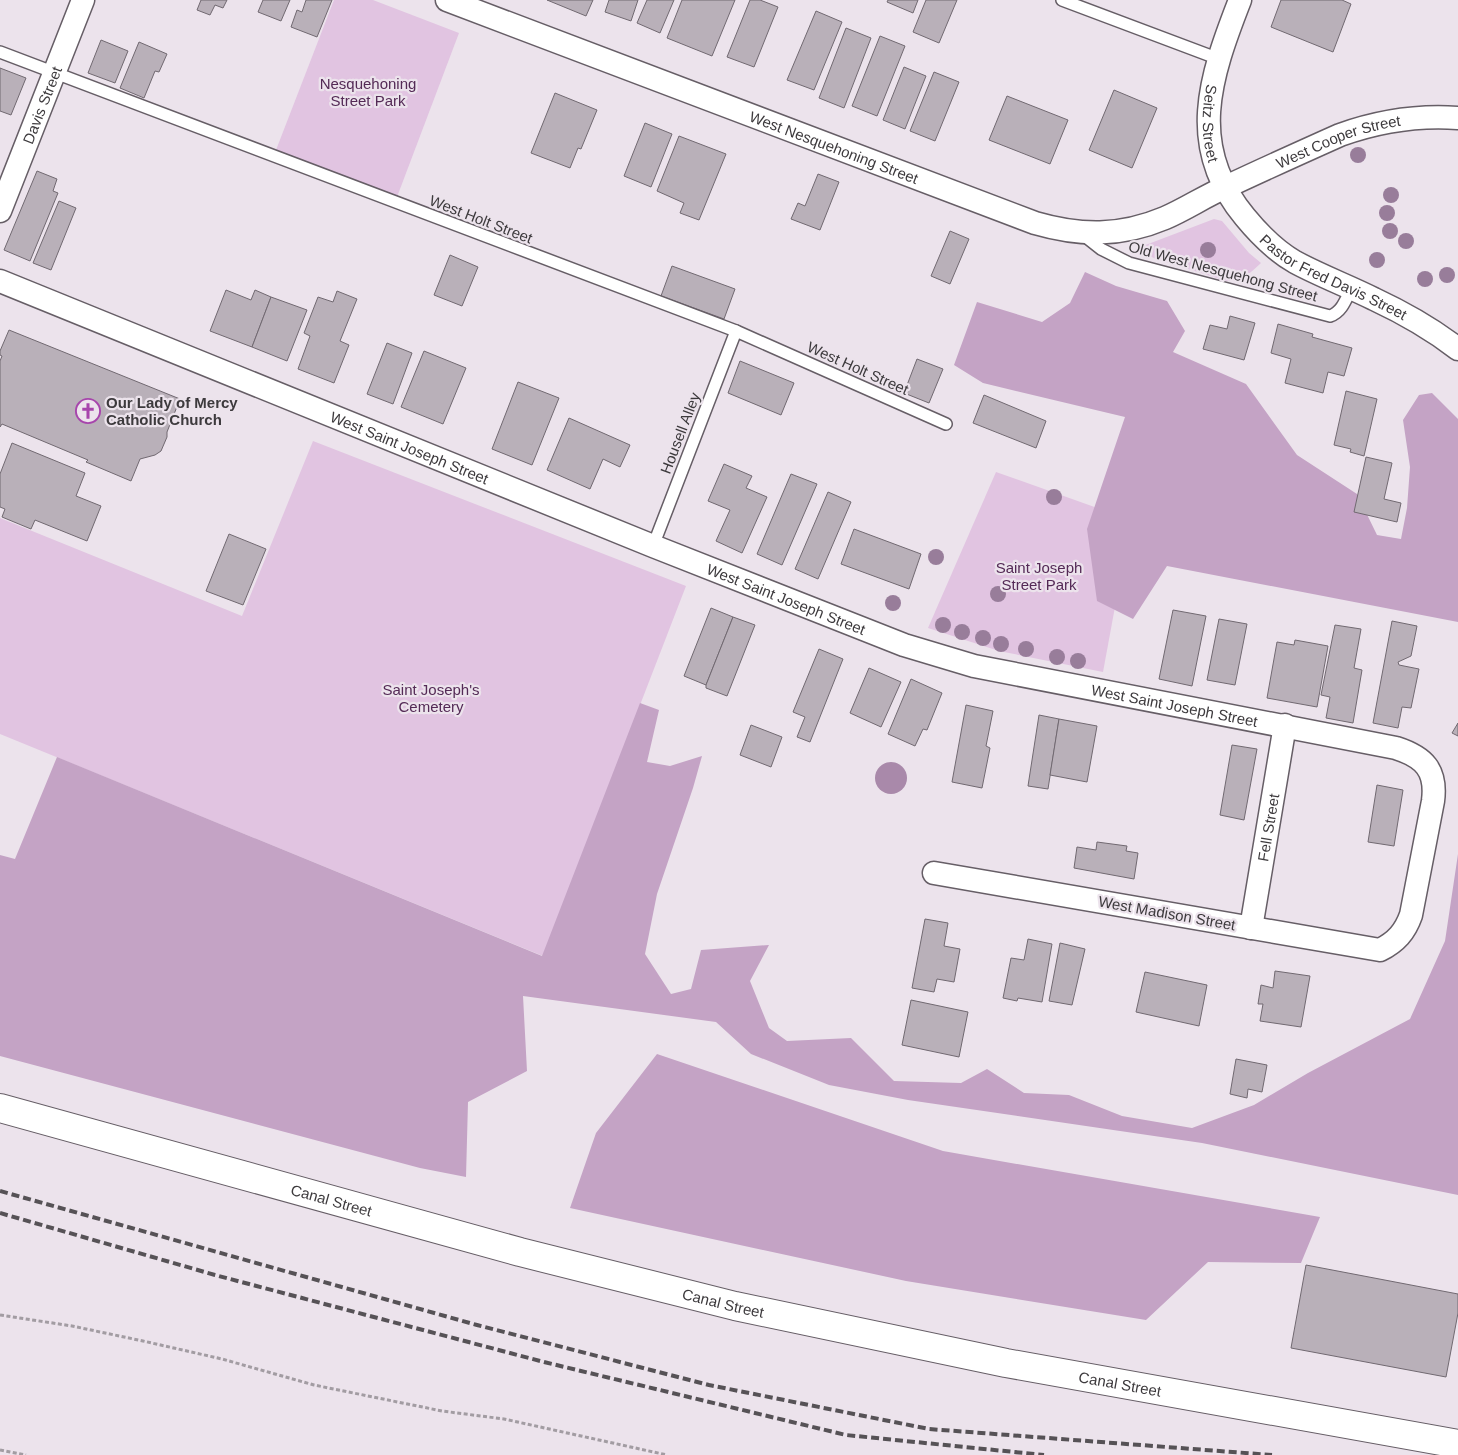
<svg xmlns="http://www.w3.org/2000/svg" width="1458" height="1455" font-family="Helvetica,sans-serif">
<style>
.green{fill:#e1c4e1}
.forest{fill:#c4a3c5}
.water{fill:#a989aa}
.building{fill:#b9b0b9;stroke:#716971}
.lines{fill:none;stroke-linecap:round;stroke-linejoin:round}
.service-casing{stroke:#665e66;stroke-width:14}
.minor-casing{stroke:#665e66;stroke-width:25}
.tertiary-casing{stroke:#665e66;stroke-width:30}
.path{stroke:#a29ca2;stroke-width:3;stroke-dasharray:4 2.5;stroke-linecap:butt}
.service{stroke:#fff;stroke-width:11}
.minor{stroke:#fff;stroke-width:22}
.tertiary{stroke:#fff;stroke-width:28}
.rail{stroke:#565256;stroke-width:4;stroke-dasharray:8 4;stroke-linecap:butt}
.tree{fill:#987d9a}
.labels{text-anchor:middle;dominant-baseline:central;stroke-width:4.5;stroke-linejoin:round;paint-order:stroke}
.park-label{font-size:15px;fill:#542a56;stroke:#ece3ec}
.street-label{font-size:15px;fill:#3d3a3d;stroke:#ece3ec}
.poi-label{font-size:15px;font-weight:bold;fill:#3d3a3d;stroke:#ece3ec;text-anchor:start}
</style>
<rect width="100%" height="100%" fill="#ece3ec"/>
<g class="green">
<polygon points="334,0 373,0 459,33 397,197 276,150"/>
<path d="M1214 219 1222 221 1249 253 1261 263C1251 272 1242 282 1227 281L1156 259 1135 249Z"/>
<polygon points="313,441 686,586 543,956 0,734 0,518 242,616"/>
<polygon points="996,472 1131,520 1103,672 999,651 928,628"/>
</g>
<g class="forest">
<polygon points="1085,272 1116,286 1167,301 1185,331 1173,352 1246,384 1297,455 1357,494 1377,535 1401,539 1407,508 1410,467 1403,420 1419,395 1432,393 1458,419 1458,622 1167,566 1133,619 1097,601 1087,529 1125,417 983,383 954,365 977,302 1042,322 1070,303"/>
<polygon points="640,703 659,710 647,762 670,766 702,756 693,788 657,894 645,954 671,994 691,989 701,950 769,945 750,981 769,1028 787,1041 851,1038 894,1081 961,1083 987,1069 1024,1093 1069,1095 1122,1116 1192,1128 1254,1105 1308,1073 1410,1019 1445,941 1458,854 1458,1195 1202,1143 908,1100 829,1085 751,1054 716,1022 523,996 527,1071 468,1102 466,1177 420,1168 0,1056 0,855 15,859 57,757 542,956"/>
<polygon points="657,1054 943,1151 1320,1217 1301,1263 1208,1262 1146,1320 906,1281 570,1208 596,1133"/>
</g>
<circle class="water" cx="891" cy="778" r="16"/>
<g class="building">
<polygon points="201,0 227,0 223,8 215,5 210,15 197,10"/>
<polygon points="263,0 290,0 281,21 258,12"/>
<polygon points="306,0 332,0 317,37 291,27 297,10 302,12"/>
<polygon points="547,0 593,0 586,16"/>
<polygon points="609,0 638,0 631,21 605,12"/>
<polygon points="647,0 674,0 660,33 637,23"/>
<polygon points="682,0 735,0 712,56 667,38"/>
<polygon points="750,0 760,0 778,7 754,67 727,57"/>
<polygon points="888,0 918,0 913,13 887,2"/>
<polygon points="926,0 957,0 939,43 913,32"/>
<polygon points="1281,0 1342,0 1351,4 1333,52 1271,27"/>
<polygon points="816,11 842,22 814,90 787,80"/>
<polygon points="846,28 871,38 844,108 819,98"/>
<polygon points="880,36 905,46 877,116 852,106"/>
<polygon points="101,40 128,51 115,83 88,73"/>
<polygon points="139,42 167,54 159,72 155,71 144,98 120,88"/>
<polygon points="904,67 926,76 905,129 883,120"/>
<polygon points="0,68 26,78 11,115 0,111"/>
<polygon points="934,72 959,82 935,141 910,131"/>
<polygon points="1114,90 1157,108 1132,168 1089,150"/>
<polygon points="555,93 597,110 581,149 578,148 570,168 531,153"/>
<polygon points="1007,96 1068,120 1050,164 989,140"/>
<polygon points="645,123 672,134 651,187 624,176"/>
<polygon points="679,136 726,154 699,220 680,213 684,203 657,191"/>
<polygon points="37,171 57,179 53,191 58,193 30,261 4,250"/>
<polygon points="818,174 839,182 820,230 791,219 798,203 805,206"/>
<polygon points="59,201 76,208 51,270 33,263"/>
<polygon points="950,231 969,239 950,284 931,276"/>
<polygon points="450,255 478,267 462,306 434,295"/>
<polygon points="672,266 735,289 724,319 661,296"/>
<polygon points="226,290 251,300 255,290 271,297 252,347 210,331"/>
<polygon points="337,291 357,299 340,341 349,345 334,383 298,369 310,336 304,333 318,297 333,302"/>
<polygon points="271,297 307,310 287,361 252,347"/>
<polygon points="1230,316 1255,323 1244,360 1203,349 1210,325 1227,329"/>
<polygon points="1278,324 1313,334 1312,337 1352,348 1344,376 1328,372 1323,393 1285,383 1291,359 1271,353"/>
<polygon points="9,330 180,399 167,432 167,437 161,451 155,455 140,459 131,481 86,462 88,460 2,424 0,427 0,361 2,356 0,355 0,351"/>
<polygon points="387,343 412,353 393,404 367,394"/>
<polygon points="424,351 466,368 443,424 401,407"/>
<polygon points="917,359 943,369 929,403 904,393"/>
<polygon points="740,361 794,383 781,415 728,393"/>
<polygon points="518,382 559,398 532,465 492,449"/>
<polygon points="1346,391 1377,399 1364,456 1350,452 1351,449 1334,445"/>
<polygon points="984,395 1046,421 1036,448 973,423"/>
<polygon points="569,418 630,445 620,467 603,459 590,489 547,470"/>
<polygon points="12,443 85,473 76,496 101,506 87,541 35,520 31,529 2,517 5,509 0,507 0,474"/>
<polygon points="1366,457 1392,463 1384,499 1401,503 1397,522 1354,512"/>
<polygon points="724,464 752,476 746,488 767,497 742,553 716,541 730,510 708,501"/>
<polygon points="791,474 817,484 782,565 757,554"/>
<polygon points="828,492 851,502 818,579 795,569"/>
<polygon points="854,529 921,554 909,589 841,564"/>
<polygon points="229,534 266,549 243,605 206,591"/>
<polygon points="711,608 733,617 706,685 684,676"/>
<polygon points="1173,610 1206,616 1192,686 1159,679"/>
<polygon points="733,617 755,625 727,696 706,688 706,685"/>
<polygon points="1219,619 1247,624 1235,685 1207,680"/>
<polygon points="1392,621 1417,626 1411,656 1398,662 1399,665 1419,669 1411,708 1402,707 1398,728 1373,723"/>
<polygon points="1335,625 1361,629 1354,668 1362,670 1353,723 1326,718 1330,697 1321,695"/>
<polygon points="1295,640 1328,646 1317,707 1267,698 1277,642 1294,645"/>
<polygon points="819,649 843,659 810,742 797,737 805,717 793,712"/>
<polygon points="869,668 901,682 881,727 850,713"/>
<polygon points="911,679 942,693 927,730 923,729 915,746 888,734"/>
<polygon points="966,705 993,711 986,746 990,748 982,788 952,782"/>
<polygon points="1039,715 1059,719 1048,789 1028,786"/>
<polygon points="1059,719 1097,726 1087,782 1050,775"/>
<polygon points="1458,723 1458,736 1452,733"/>
<polygon points="751,725 782,737 771,767 740,755"/>
<polygon points="1232,745 1257,749 1244,820 1220,815"/>
<polygon points="1377,785 1403,790 1394,846 1368,842"/>
<polygon points="1097,842 1127,846 1126,851 1138,853 1134,879 1074,868 1077,847 1096,850"/>
<polygon points="925,919 948,923 944,946 960,949 954,982 937,979 934,992 912,988"/>
<polygon points="1028,939 1052,944 1042,1002 1018,998 1017,1001 1003,998 1011,958 1024,960"/>
<polygon points="1060,943 1085,949 1072,1005 1049,1001"/>
<polygon points="1275,971 1310,976 1301,1027 1260,1021 1263,1004 1258,1004 1261,985 1273,988"/>
<polygon points="1145,972 1207,985 1199,1026 1136,1012"/>
<polygon points="911,1000 968,1012 959,1057 902,1045"/>
<polygon points="1236,1059 1267,1065 1262,1092 1248,1089 1247,1098 1230,1094"/>
<polygon points="1306,1265 1458,1294 1458,1313 1446,1377 1291,1348"/>
</g>
<g class="lines">
<defs>
<g id="service">
<polyline points="1062,0 1219,59"/>
<polyline points="0,52 736,331 946,424"/>
<path d="M1082 234 1101 249 1129 263 1330 316C1342 312 1346 299 1351 289"/>
<polyline points="653,546 736,331"/>
</g>
<g id="minor">
<path id="s1" d="M447 0 1035 223C1080 236 1120 237 1165 218 1186 209 1205 196 1226 187 1264 169 1302 152 1340 135 1379 121 1417 115 1458 118"/>
<path id="s2" d="M1240 0C1210 77 1186 146 1245 217 1259 234 1276 251 1295 262 1321 276 1348 286 1374 299 1404 313 1432 329 1458 349"/>
<path id="s3" d="M0 211 83 0"/>
<path id="s4" d="M0 281 653 546 904 645 974 666 1396 748C1424 757 1437 770 1433 801L1411 915C1405 932 1396 942 1380 950L934 873"/>
<path id="s5" d="M1251 928 1285 725"/>
</g>
<g id="tertiary">
<path id="s6" d="M0 1108 520 1252 735 1306 1006 1363 1458 1444"/>
</g>
</defs>
<use href="#service" class="service-casing"/>
<use href="#minor" class="minor-casing"/>
<use href="#tertiary" class="tertiary-casing"/>
<g class="path">
<polyline points="0,1315 72,1326 143,1341 222,1359 314,1385 442,1411 504,1419 667,1455"/>
<polyline points="0,1450 26,1455"/>
</g>
<use href="#service" class="service"/>
<use href="#minor" class="minor"/>
<use href="#tertiary" class="tertiary"/>
<g class="rail">
<polyline points="0,1191 477,1325 709,1385 929,1429 1272,1455"/>
<polyline points="0,1213 215,1275 544,1362 846,1435 1044,1455"/>
</g>
</g>
<g class="tree">
<circle cx="1358" cy="155" r="8"/>
<circle cx="1391" cy="195" r="8"/>
<circle cx="1387" cy="213" r="8"/>
<circle cx="1390" cy="231" r="8"/>
<circle cx="1406" cy="241" r="8"/>
<circle cx="1208" cy="250" r="8"/>
<circle cx="1377" cy="260" r="8"/>
<circle cx="1447" cy="275" r="8"/>
<circle cx="1425" cy="279" r="8"/>
<circle cx="1054" cy="497" r="8"/>
<circle cx="936" cy="557" r="8"/>
<circle cx="998" cy="594" r="8"/>
<circle cx="893" cy="603" r="8"/>
<circle cx="943" cy="625" r="8"/>
<circle cx="962" cy="632" r="8"/>
<circle cx="983" cy="638" r="8"/>
<circle cx="1001" cy="644" r="8"/>
<circle cx="1026" cy="649" r="8"/>
<circle cx="1057" cy="657" r="8"/>
<circle cx="1078" cy="661" r="8"/>
</g>
<defs>
<symbol id="church-ring" viewBox="-11 -11 22 22"><circle r="9.5" fill="#ece3ec" stroke="#a745ac" stroke-width="1.5"/><path d="M-1.2-6h2.4v3.5h3.3v2.4h-3.3V6h-2.4V-.1h-3.3v-2.4h3.3Z" fill="#a745ac"/></symbol>
</defs>
<g fill-rule="evenodd">
<use href="#church-ring" x="74" y="397" width="28" height="28"/>
</g>
<g class="labels">
<g class="park-label">
<text x="368" y="83">Nesquehoning<tspan x="368" dy="17">Street Park</tspan></text>
<text x="1039" y="567">Saint Joseph<tspan x="1039" dy="17">Street Park</tspan></text>
<text x="431" y="689">Saint Joseph's<tspan x="431" dy="17">Cemetery</tspan></text>
</g>
<g class="street-label">
<text stroke="none"><textPath href="#s3" startOffset="114">Davis Street</textPath></text>
<text stroke="none"><textPath href="#s2" startOffset="128">Seitz Street</textPath></text>
<text stroke="none"><textPath href="#s1" startOffset="952">West Cooper Street</textPath></text>
<text stroke="none"><textPath href="#s1" startOffset="414">West Nesquehoning Street</textPath></text>
<text transform="translate(481 219) rotate(21)">West Holt Street</text>
<text transform="translate(1223 271) rotate(15)">Old West Nesquehong Street</text>
<text stroke="none"><textPath href="#s2" startOffset="339">Pastor Fred Davis Street</textPath></text>
<text transform="translate(858 368) rotate(24)">West Holt Street</text>
<text transform="translate(680 433) rotate(-69)">Housell Alley</text>
<text stroke="none"><textPath href="#s4" startOffset="442">West Saint Joseph Street</textPath></text>
<text stroke="none"><textPath href="#s4" startOffset="848">West Saint Joseph Street</textPath></text>
<text stroke="none"><textPath href="#s4" startOffset="1252">West Saint Joseph Street</textPath></text>
<text stroke="none"><textPath href="#s5" startOffset="102">Fell Street</textPath></text>
<text transform="translate(1167 913) rotate(10)">West Madison Street</text>
<text stroke="none"><textPath href="#s6" startOffset="344">Canal Street</textPath></text>
<text stroke="none"><textPath href="#s6" startOffset="749">Canal Street</textPath></text>
<text stroke="none"><textPath href="#s6" startOffset="1154">Canal Street</textPath></text>
</g>
<g class="poi-label">
<text x="106" y="402">Our Lady of Mercy<tspan x="106" dy="17">Catholic Church</tspan></text>
</g>
</g>
</svg>
